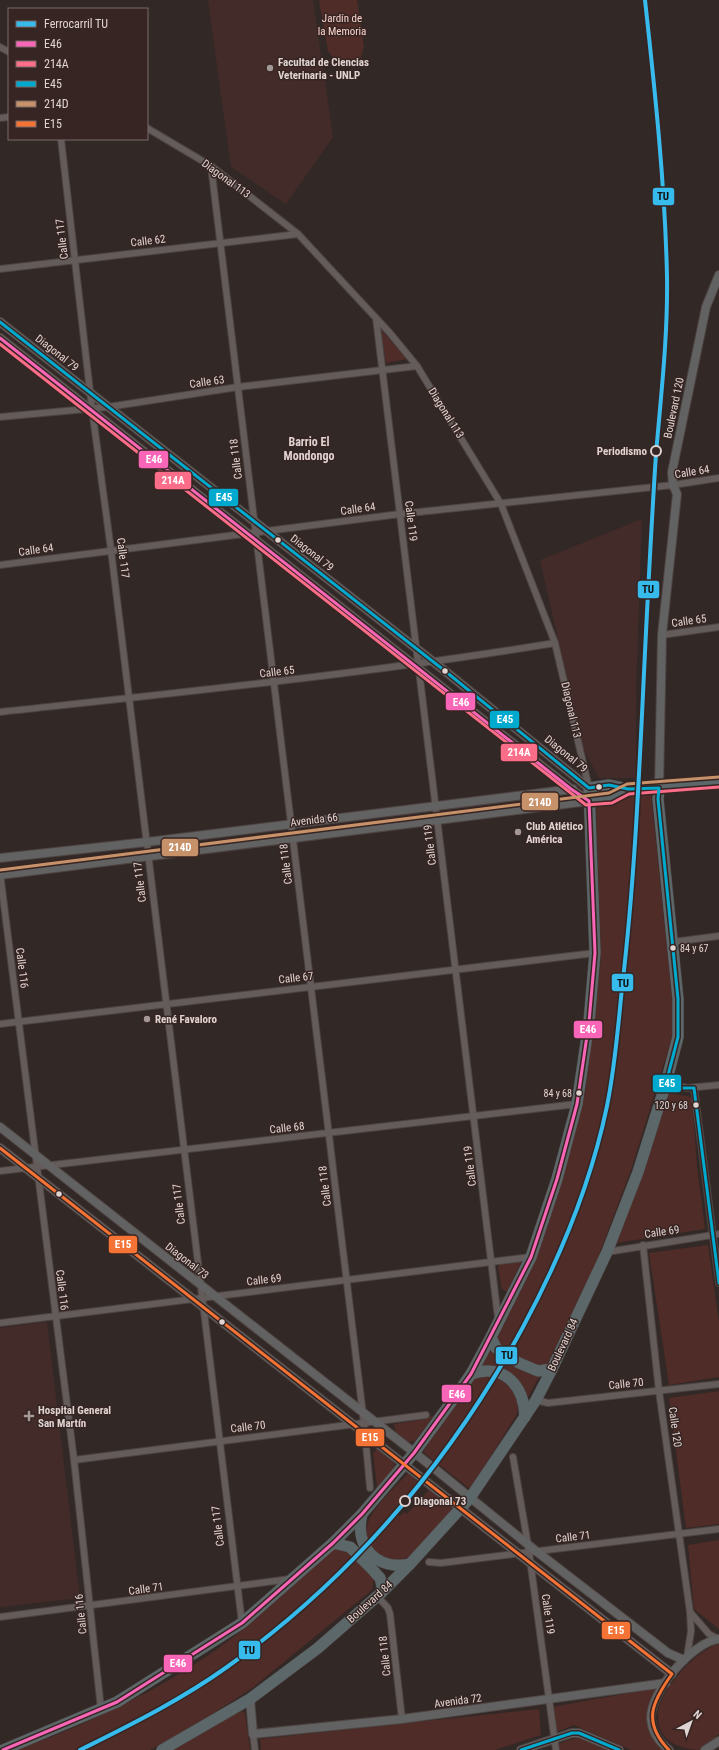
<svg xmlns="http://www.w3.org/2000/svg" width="719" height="1750" font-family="'Roboto Condensed',sans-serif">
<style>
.built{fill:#422b28}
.green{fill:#4f2c27}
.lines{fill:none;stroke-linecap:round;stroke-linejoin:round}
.street-casing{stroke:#4d4442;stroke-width:8}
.secondary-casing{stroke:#4d4442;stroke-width:10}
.highway-casing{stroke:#4d4442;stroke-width:12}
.street{stroke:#635c5a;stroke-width:6}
.secondary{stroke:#636262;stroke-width:8}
.highway{stroke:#5c676a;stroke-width:11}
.bus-1-casing{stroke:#362522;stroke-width:6}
.bus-2-casing{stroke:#362522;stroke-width:6}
.bus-3-casing{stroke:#362522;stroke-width:6}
.bus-4-casing{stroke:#362522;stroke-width:6}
.bus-5-casing{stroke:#362522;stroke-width:6}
.bus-1{stroke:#fa66b7;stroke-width:3}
.bus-2{stroke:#fb6d88;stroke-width:3}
.bus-3{stroke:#00a9ce;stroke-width:3}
.bus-4{stroke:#c7916a;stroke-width:3}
.bus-5{stroke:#f57335;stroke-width:3}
.rail-1-casing{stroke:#362522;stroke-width:7}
.rail-1{stroke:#37bbed;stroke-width:4}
.poi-dot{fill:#a39896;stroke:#362522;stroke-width:1.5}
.stop-dot{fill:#362522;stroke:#e0d4d2;stroke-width:2}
.bus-dot{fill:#e0d4d2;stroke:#362522;stroke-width:1.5}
.labels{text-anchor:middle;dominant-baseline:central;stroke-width:3;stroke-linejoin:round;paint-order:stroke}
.bus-label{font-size:10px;fill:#e0d4d2;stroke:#362522;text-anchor:end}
.park-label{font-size:11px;fill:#fbd5ce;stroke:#362522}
.poi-label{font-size:11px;font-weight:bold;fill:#e0d4d2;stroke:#362522;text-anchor:start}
.street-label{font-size:11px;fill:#e0d4d2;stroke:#362522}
.stop-label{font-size:11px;font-weight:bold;fill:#e0d4d2;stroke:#362522;text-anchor:end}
.neighbourhood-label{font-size:12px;font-weight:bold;fill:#e0d4d2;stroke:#362522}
.line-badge{stroke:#362522;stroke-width:1.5}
.badge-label{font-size:11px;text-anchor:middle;font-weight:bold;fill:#fff}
.pale-badge-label{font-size:11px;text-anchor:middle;font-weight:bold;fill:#111}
</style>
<rect width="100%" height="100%" fill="#322826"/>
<g class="built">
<polygon points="208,0 313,0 333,137 286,204 231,167"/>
<polygon points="642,519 636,691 636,778 599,778 583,749 540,560"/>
<polygon points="47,1322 80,1598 0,1607 0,1328"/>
</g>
<g class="green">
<polygon points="319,0 357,0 364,47 360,60 349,65 336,61 328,51"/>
<polygon points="381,330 407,359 386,363"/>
<polygon points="651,794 672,1000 672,1038 631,1170 597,1260 547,1365 542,1369 501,1349 496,1339 548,1221 585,1094 601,959 596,807 614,804 630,795"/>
<polygon points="667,1093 692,1097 697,1166 705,1229 616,1243"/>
<polygon points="708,1245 719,1322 719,1377 669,1385 649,1253"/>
<polygon points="522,1260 507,1292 502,1289 498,1267 502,1262"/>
<path d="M490 1349 540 1375 528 1397C519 1374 504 1366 480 1366Z"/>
<path d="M484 1375C505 1380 522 1389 517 1414L470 1489 423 1452 470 1380Z"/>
<polygon points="719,1391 719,1524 686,1528 669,1398"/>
<polygon points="434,1415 415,1441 408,1442 396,1433 394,1424 426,1419"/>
<polygon points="376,1450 380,1450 393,1460 395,1467 373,1494 377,1486 373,1453"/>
<path d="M408 1473 418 1482 395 1511 400 1516 404 1512 407 1514 429 1490 454 1510C444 1520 418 1552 409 1557 400 1561 387 1561 379 1555 344 1529 389 1495 408 1473Z"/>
<polygon points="719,1540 719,1629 694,1609 688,1545"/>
<path d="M334 1548 344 1549 374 1579 372 1590 251 1689 187 1730 150 1750H15C92 1724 183 1679 246 1627 276 1602 305 1575 334 1548Z"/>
<path d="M719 1644V1734L702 1750C680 1750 657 1741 658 1715 658 1692 697 1649 719 1644Z"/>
<path d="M657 1688C645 1715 643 1727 664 1750H631L574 1725 554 1733 552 1707Z"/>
<polygon points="240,1709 245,1713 250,1750 169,1750"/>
<polygon points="539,1709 541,1735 495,1750 261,1750 260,1739"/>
<polygon points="579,1737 610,1750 558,1750 558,1744"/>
</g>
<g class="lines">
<defs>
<g id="street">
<polyline points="0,47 9,52"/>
<polyline points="0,118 9,117"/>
<polyline points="147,128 211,166 298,234 389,332 417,366 501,504 555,643 589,788"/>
<polyline points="61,139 92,409 111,550 242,1623"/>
<polyline points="211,166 364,1423 370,1488"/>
<polyline points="0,269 298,234"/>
<polyline points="376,318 498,1318"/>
<polyline points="0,417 108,407 238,387 417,366"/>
<polyline points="0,565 400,514 673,485 719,478"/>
<polyline points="662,635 719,627"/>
<path d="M0 712C185 692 371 673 555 643"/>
<polyline points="0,873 74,1460 101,1709"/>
<polyline points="673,942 719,936"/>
<polyline points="0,1024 595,953"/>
<polyline points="666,1083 687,1088 719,1085"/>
<polyline points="694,1088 719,1283"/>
<polyline points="0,1171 577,1104"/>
<polyline points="643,1245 659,1391 690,1612 691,1631 687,1657"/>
<polyline points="607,1252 719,1234"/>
<polyline points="0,1323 531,1257"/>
<polyline points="536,1400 548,1403 719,1384"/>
<polyline points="513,1457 528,1545 556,1750"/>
<polyline points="74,1460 426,1415"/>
<polyline points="429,1562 441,1563 719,1529"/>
<polyline points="377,1596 388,1608 390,1614 402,1719"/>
<polyline points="690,1612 709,1634 718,1639"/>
<polyline points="0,1617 290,1579"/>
<polyline points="253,1734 255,1750"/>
</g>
<g id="secondary">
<polyline points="0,322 445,671 589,788"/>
<polyline points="0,338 571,789 589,801"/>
<polyline points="659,788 662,635 677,494 673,485 672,472 706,307 719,275"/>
<polyline points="0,858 147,842 573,789"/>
<polyline points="0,875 589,801"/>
<polyline points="0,1127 435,1469 536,1551 668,1653 684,1660"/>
<polyline points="0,1148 672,1674"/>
<polyline points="250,1699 253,1734 402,1719 666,1683"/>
<polyline points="521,1750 572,1733 579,1733 619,1750"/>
<path d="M669 1750C659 1742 652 1733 651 1719 650 1692 692 1642 719 1639"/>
<polyline points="705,1750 719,1741"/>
</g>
<g id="highway">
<polyline points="589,801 611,798 628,789"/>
<polyline points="491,1337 496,1348 519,1363 538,1371 552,1369"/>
<path d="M471 1374C504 1363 524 1385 525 1417"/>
<path d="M362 1514C354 1547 377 1571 410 1564"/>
<polyline points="333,1543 350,1547 371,1568 380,1578 382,1585 381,1593"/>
<polyline points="3,1750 117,1702 242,1623 333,1543 362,1514 414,1453 455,1397 471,1374 491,1337 531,1257 557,1179 577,1104 589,1022 595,953 589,788 609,785 628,789 637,789 719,782"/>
<polyline points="162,1750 250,1699 318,1648 381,1593 410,1564 470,1498 536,1400 552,1369 607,1252 638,1172 666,1083 678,1037 678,999 658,799 659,788"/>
</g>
</defs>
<use href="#street" class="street-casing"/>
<use href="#secondary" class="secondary-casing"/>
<use href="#highway" class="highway-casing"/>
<use href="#street" class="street"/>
<use href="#secondary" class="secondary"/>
<use href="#highway" class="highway"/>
<defs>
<polyline id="bus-1" points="0,338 571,789 589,801 595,953 589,1022 577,1104 557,1179 531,1257 471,1374 414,1453 362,1514 333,1543 242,1623 117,1702 3,1750"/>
<polyline id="bus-2" points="0,344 586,805 612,803 629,794 719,787"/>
<g id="bus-3">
<polyline points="0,322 445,671 589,788 609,785 628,789 659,788 658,799 678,999 678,1037 666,1083 680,1088 694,1088 719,1283"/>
<polyline points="521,1750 572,1733 579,1733 619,1750"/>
</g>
<polyline id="bus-4" points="0,870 609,793 627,784 719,777"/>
<path id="bus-5" d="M0 1148 672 1674C652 1702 642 1722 669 1750"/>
</defs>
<use href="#bus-1" class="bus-1-casing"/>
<use href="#bus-2" class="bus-2-casing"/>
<use href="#bus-3" class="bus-3-casing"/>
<use href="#bus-4" class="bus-4-casing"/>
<use href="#bus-5" class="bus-5-casing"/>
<use href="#bus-1" class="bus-1"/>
<use href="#bus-2" class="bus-2"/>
<use href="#bus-3" class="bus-3"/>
<use href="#bus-4" class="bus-4"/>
<use href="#bus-5" class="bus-5"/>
<defs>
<path id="rail-1" d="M80 1750C130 1725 181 1700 227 1667 353 1577 449 1464 523 1327 560 1258 591 1183 607 1106 615 1067 618 1027 622 988 636 870 640 751 646 632 649 573 652 514 656 454 661 395 668 336 667 276 665 185 655 91 645 0"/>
</defs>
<use href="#rail-1" class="rail-1-casing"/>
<use href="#rail-1" class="rail-1"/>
</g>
<g class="poi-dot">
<circle cx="270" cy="68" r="4"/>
<circle cx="518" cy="832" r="4"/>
<circle cx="147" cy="1019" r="4"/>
<path d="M27 1410h4v4h4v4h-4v4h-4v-4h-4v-4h4z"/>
</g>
<g class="stop-dot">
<circle cx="656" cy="451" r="5"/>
<circle cx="405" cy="1501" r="5"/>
</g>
<g class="bus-dot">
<circle cx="278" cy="540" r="3.5"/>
<circle cx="445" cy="671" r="3.5"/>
<circle cx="599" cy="787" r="3.5"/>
<circle cx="673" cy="948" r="3.5"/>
<circle cx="579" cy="1093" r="3.5"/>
<circle cx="696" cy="1105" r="3.5"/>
<circle cx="59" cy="1194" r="3.5"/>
<circle cx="222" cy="1322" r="3.5"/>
</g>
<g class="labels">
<g class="bus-label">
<text x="680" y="948" text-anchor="start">84 y 67</text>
<text x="572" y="1093">84 y 68</text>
<text x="688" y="1105">120 y 68</text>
</g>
<g class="park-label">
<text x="342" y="18">Jardín de<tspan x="342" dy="13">la Memoria</tspan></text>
</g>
<g class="poi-label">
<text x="278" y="62">Facultad de Ciencias<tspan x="278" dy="13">Veterinaria - UNLP</tspan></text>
<text x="526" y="826">Club Atlético<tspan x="526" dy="13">América</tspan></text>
<text x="155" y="1019">René Favaloro</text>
<text x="38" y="1410">Hospital General<tspan x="38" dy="13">San Martín</tspan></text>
</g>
<g class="street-label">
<text transform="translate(226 179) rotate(36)">Diagonal 113</text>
<text transform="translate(62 239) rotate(-97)">Calle 117</text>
<text transform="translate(148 241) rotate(-7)">Calle 62</text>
<text transform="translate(57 353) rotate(38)">Diagonal 79</text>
<text transform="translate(207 382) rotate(-8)">Calle 63</text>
<text transform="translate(674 408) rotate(-78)">Boulevard 120</text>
<text transform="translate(446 413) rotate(58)">Diagonal 113</text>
<text transform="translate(236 459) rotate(-97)">Calle 118</text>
<text transform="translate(692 472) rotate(-9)">Calle 64</text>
<text transform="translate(358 509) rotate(-8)">Calle 64</text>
<text transform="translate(411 521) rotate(83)">Calle 119</text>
<text transform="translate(36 550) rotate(-8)">Calle 64</text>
<text transform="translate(312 553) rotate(38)">Diagonal 79</text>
<text transform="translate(123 558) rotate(83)">Calle 117</text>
<text transform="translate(689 621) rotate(-8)">Calle 65</text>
<text transform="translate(277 672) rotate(-7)">Calle 65</text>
<text transform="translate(571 710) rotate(77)">Diagonal 113</text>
<text transform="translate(566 754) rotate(39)">Diagonal 79</text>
<text transform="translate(314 820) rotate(-7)">Avenida 66</text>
<text transform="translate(430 845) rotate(-97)">Calle 119</text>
<text transform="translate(286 864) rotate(-97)">Calle 118</text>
<text transform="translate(140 882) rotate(-97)">Calle 117</text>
<text transform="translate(22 968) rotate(83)">Calle 116</text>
<text transform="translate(296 978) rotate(-7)">Calle 67</text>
<text transform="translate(287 1128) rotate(-7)">Calle 68</text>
<text transform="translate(470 1166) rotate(-97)">Calle 119</text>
<text transform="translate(325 1186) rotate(-97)">Calle 118</text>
<text transform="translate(179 1204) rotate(-97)">Calle 117</text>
<text transform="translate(662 1232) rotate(-8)">Calle 69</text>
<text transform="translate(187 1261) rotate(38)">Diagonal 73</text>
<text transform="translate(264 1280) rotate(-7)">Calle 69</text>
<text transform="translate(62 1290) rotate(83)">Calle 116</text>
<text transform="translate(563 1345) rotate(-65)">Boulevard 84</text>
<text transform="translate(626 1384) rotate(-6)">Calle 70</text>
<text transform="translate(248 1427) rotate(-7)">Calle 70</text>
<text transform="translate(675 1427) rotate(82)">Calle 120</text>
<text transform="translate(218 1526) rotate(-97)">Calle 117</text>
<text transform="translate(573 1537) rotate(-7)">Calle 71</text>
<text transform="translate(146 1589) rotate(-8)">Calle 71</text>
<text transform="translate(370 1602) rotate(-42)">Boulevard 84</text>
<text transform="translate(81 1614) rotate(-96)">Calle 116</text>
<text transform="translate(548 1614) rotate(82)">Calle 119</text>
<text transform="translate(385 1656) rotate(-96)">Calle 118</text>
<text transform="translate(458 1701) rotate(-8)">Avenida 72</text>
</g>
<g class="stop-label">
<text x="647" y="451">Periodismo</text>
<text x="414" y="1501" text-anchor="start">Diagonal 73</text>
</g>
<g class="neighbourhood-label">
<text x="309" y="442">Barrio El<tspan x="309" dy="14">Mondongo</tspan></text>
</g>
</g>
<g class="line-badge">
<rect x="652" y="187" width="23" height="19" rx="4" fill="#37bbed"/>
<rect x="138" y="450" width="31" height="19" rx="4" fill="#fa66b7"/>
<rect x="154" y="471" width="38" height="19" rx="4" fill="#fb6d88"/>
<rect x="208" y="488" width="31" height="19" rx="4" fill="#00a9ce"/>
<rect x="637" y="580" width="23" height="19" rx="4" fill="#37bbed"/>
<rect x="445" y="692" width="31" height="19" rx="4" fill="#fa66b7"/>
<rect x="489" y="710" width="31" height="19" rx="4" fill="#00a9ce"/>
<rect x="500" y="743" width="38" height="19" rx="4" fill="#fb6d88"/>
<rect x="521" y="792" width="38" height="19" rx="4" fill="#c7916a"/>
<rect x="161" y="838" width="38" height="19" rx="4" fill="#c7916a"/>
<rect x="611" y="973" width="23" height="19" rx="4" fill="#37bbed"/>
<rect x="573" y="1020" width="30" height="19" rx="4" fill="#fa66b7"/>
<rect x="652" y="1074" width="30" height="19" rx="4" fill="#00a9ce"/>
<rect x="108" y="1235" width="30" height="19" rx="4" fill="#f57335"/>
<rect x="495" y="1346" width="23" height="19" rx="4" fill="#37bbed"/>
<rect x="441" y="1384" width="31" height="19" rx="4" fill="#fa66b7"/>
<rect x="355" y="1428" width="30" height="19" rx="4" fill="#f57335"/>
<rect x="601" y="1621" width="30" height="19" rx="4" fill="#f57335"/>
<rect x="238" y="1640" width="23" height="20" rx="4" fill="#37bbed"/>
<rect x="163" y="1654" width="30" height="19" rx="4" fill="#fa66b7"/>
</g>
<g class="badge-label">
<text x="154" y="463">E46</text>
<text x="173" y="484">214A</text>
<text x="224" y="501">E45</text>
<text x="461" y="706">E46</text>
<text x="505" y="723">E45</text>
<text x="519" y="756">214A</text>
<text x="540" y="806">214D</text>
<text x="180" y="851">214D</text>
<text x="588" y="1033">E46</text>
<text x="667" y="1087">E45</text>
<text x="123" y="1248">E15</text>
<text x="457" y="1398">E46</text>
<text x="370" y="1441">E15</text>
<text x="616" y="1634">E15</text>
<text x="178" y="1667">E46</text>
</g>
<g class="pale-badge-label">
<text x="663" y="200">TU</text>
<text x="648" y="593">TU</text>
<text x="623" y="987">TU</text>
<text x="507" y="1359">TU</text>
<text x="249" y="1654">TU</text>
</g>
<rect x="8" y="8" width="140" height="132" fill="#362522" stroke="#7a6b68"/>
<rect x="16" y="21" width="20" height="6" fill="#37bbed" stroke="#7a6b68"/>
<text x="44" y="28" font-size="12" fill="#e0d4d2">Ferrocarril TU</text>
<rect x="16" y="41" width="20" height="6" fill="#fa66b7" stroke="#7a6b68"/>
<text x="44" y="48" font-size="12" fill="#e0d4d2">E46</text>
<rect x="16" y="61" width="20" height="6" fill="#fb6d88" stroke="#7a6b68"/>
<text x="44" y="68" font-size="12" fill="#e0d4d2">214A</text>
<rect x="16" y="81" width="20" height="6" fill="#00a9ce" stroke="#7a6b68"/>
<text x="44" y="88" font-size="12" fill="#e0d4d2">E45</text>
<rect x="16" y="101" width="20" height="6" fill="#c7916a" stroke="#7a6b68"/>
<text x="44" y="108" font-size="12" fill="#e0d4d2">214D</text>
<rect x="16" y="121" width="20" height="6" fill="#f57335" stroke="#7a6b68"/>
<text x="44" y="128" font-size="12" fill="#e0d4d2">E15</text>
<g transform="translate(691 1722) rotate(41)" stroke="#362522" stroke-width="3" paint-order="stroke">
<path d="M0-3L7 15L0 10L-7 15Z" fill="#e0d4d2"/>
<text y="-6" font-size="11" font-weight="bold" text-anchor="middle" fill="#e0d4d2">N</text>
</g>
</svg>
